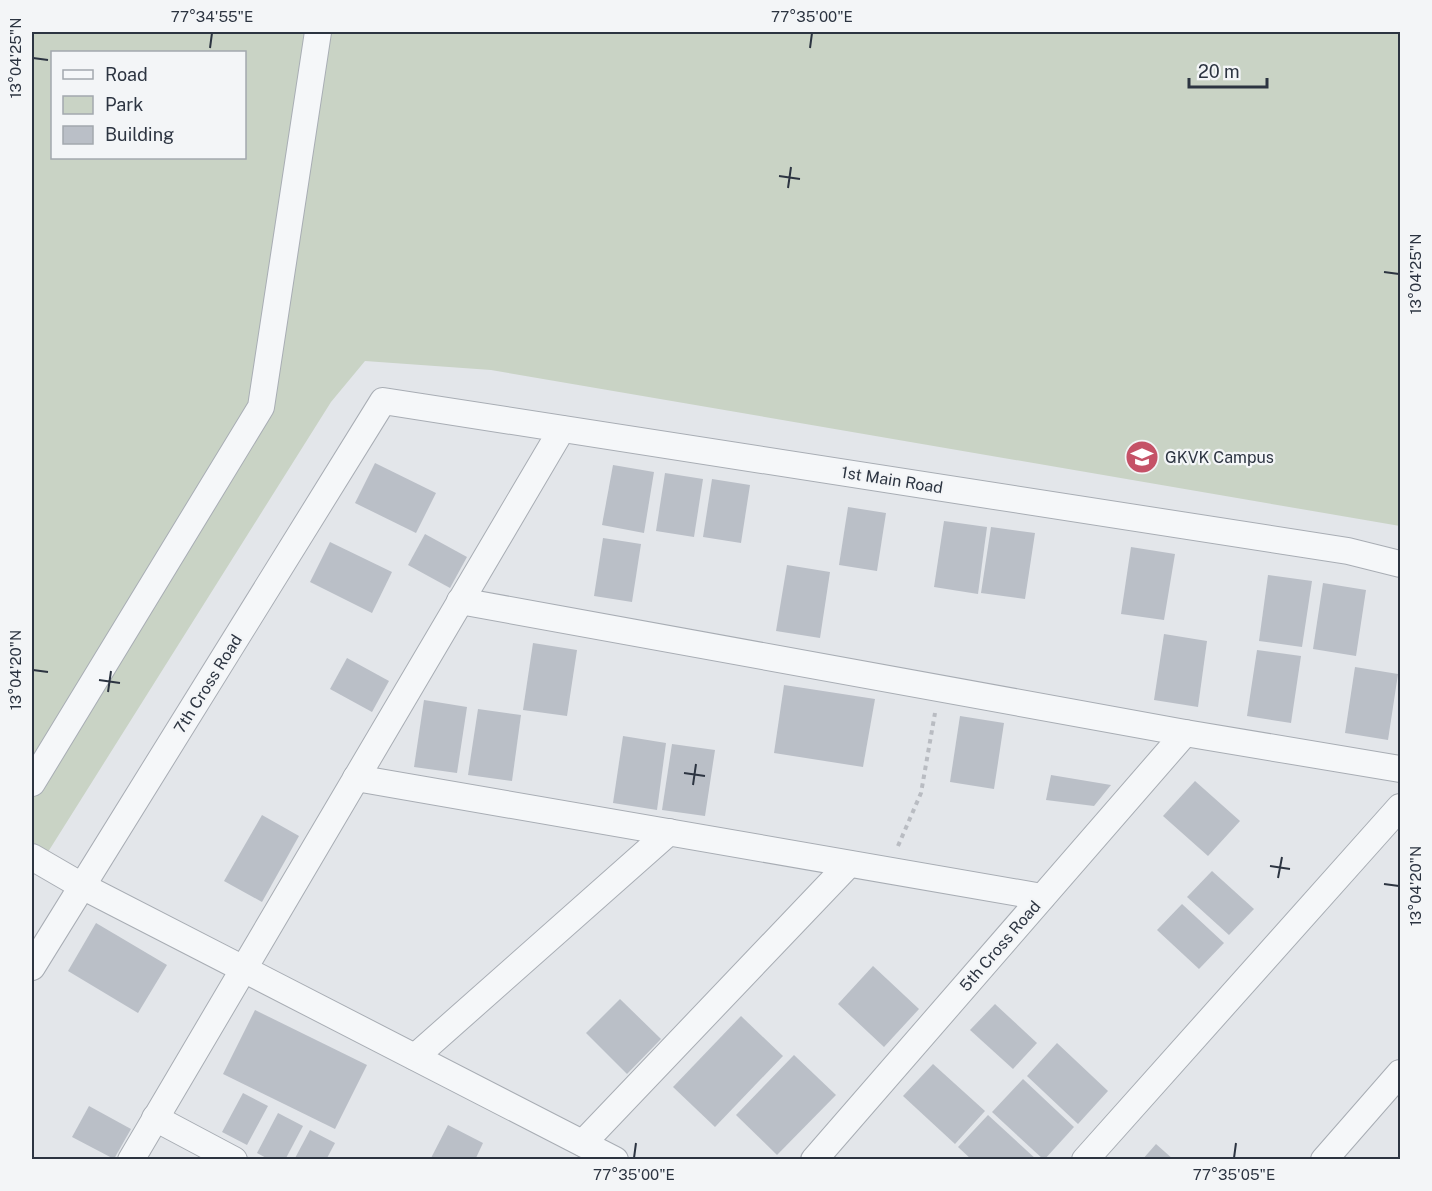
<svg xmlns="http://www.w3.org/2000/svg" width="1432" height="1191" font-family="'Public Sans',sans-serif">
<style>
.green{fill:#c9d3c5;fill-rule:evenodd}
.building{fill:#babfc7}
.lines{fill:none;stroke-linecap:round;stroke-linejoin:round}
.minor-casing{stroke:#a8adb4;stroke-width:28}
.path{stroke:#b9bcc2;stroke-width:4;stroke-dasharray:4.5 4.5;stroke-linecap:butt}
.minor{stroke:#f5f7f9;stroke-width:26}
.ticks{fill:none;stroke:#2c3441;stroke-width:2}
.labels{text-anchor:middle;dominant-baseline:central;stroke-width:4.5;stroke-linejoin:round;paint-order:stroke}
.poi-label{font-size:16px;fill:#2c3441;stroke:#f3f5f7;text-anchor:start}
.street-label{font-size:16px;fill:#2c3441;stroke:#f3f5f7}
.neatline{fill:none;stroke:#2c3441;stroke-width:2}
.ticks-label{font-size:15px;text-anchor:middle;fill:#2c3441}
</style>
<rect width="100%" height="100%" fill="#e3e6ea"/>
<path class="green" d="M32 32H1400V526L491 370 365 361 331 402 48 852 32 842ZM52 52H244V158H52Z"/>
<g class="building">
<polygon points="375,463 436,493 416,533 355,503"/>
<polygon points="613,465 654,472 644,533 602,525"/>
<polygon points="665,473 703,479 694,537 656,531"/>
<polygon points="712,479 750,485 741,543 703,537"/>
<polygon points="848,507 886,513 877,571 839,565"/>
<polygon points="944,521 987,527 978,594 934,587"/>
<polygon points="991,527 1035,533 1025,599 981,593"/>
<polygon points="425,534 467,557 450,588 408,565"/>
<polygon points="603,538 641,544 632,602 594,596"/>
<polygon points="330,542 392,572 372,613 310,582"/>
<polygon points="1131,547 1175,554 1164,620 1121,614"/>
<polygon points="787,565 830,572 820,638 776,631"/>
<polygon points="1268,575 1312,581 1302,647 1259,641"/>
<polygon points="1323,583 1366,590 1356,656 1313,649"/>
<polygon points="1164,634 1207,641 1198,707 1154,700"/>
<polygon points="533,643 577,650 567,716 523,710"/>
<polygon points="1257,650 1301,656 1291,723 1247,716"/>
<polygon points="347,658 389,681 372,712 330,689"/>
<polygon points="1355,667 1398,674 1388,740 1345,733"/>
<polygon points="784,685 875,699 863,767 774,753"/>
<polygon points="424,700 467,707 457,773 414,767"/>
<polygon points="478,709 521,715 512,781 468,775"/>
<polygon points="960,716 1004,723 994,789 950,782"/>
<polygon points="623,736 666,743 657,810 613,803"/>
<polygon points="672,744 715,750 705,816 662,810"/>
<polygon points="1051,775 1111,785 1094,806 1046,800"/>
<polygon points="1195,781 1240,821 1208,856 1163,816"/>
<polygon points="262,815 299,836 262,902 224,881"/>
<polygon points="1212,871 1254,909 1229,935 1187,897"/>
<polygon points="1182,904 1224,943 1199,969 1157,930"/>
<polygon points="96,923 167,965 138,1013 68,971"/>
<polygon points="873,966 919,1009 884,1047 838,1004"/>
<polygon points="620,999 661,1039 627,1074 586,1033"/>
<polygon points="995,1004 1037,1043 1013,1069 970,1030"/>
<polygon points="255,1010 367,1065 335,1129 223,1074"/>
<polygon points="741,1016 783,1056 715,1127 673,1087"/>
<polygon points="1057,1043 1108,1091 1078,1124 1027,1076"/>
<polygon points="794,1055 836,1095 777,1155 736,1115"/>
<polygon points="933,1064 985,1111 955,1144 903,1096"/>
<polygon points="1023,1079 1074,1127 1044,1160 992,1112"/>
<polygon points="243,1093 268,1106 247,1145 222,1132"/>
<polygon points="89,1106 131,1129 114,1159 72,1137"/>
<polygon points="278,1113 303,1126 285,1160 270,1160 257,1153"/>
<polygon points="988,1115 1037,1160 972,1160 958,1147"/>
<polygon points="448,1125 483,1143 475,1160 430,1160"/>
<polygon points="310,1130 335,1143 326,1160 294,1160"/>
<polygon points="1156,1144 1174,1160 1142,1160"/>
</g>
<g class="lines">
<defs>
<g id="minor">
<polyline points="460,601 1185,733 1400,769"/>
<polyline points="356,778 1042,897"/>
<polyline points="32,783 261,407 318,32"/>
<polyline points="32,857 82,886 615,1160"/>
<polyline points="32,967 383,401 1348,551 1400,564"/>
<polyline points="415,1057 669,832"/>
<polyline points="155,1118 234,1160"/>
<polyline points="583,1143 849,864"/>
<polyline points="131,1160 562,429"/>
<polyline points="814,1160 1185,733"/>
<polyline points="1085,1160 1400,807"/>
<polyline points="1324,1160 1400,1073"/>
</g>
</defs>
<use href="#minor" class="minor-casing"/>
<polyline class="path" points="898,846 921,793 935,713"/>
<use href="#minor" class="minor"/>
</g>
<path class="ticks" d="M210 48 212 33M810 48 812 33M33 58 48 60M779 176 800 179M788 188 791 167M1384 272 1399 274M33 670 48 672M99 680 120 683M108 692 111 671M684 773 705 776M693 785 696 764M1270 866 1290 869M1278 878 1282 857M1384 884 1399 886M634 1158 636 1143M1234 1158 1236 1143"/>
<defs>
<symbol id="university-disc" viewBox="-11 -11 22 22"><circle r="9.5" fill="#c55267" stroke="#f3f5f7"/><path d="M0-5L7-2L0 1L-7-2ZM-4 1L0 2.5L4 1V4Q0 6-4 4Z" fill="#fff"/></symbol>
</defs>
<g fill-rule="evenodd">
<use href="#university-disc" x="1123" y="438" width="38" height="38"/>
</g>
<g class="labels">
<g class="poi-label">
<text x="1165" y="457">GKVK Campus</text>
</g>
<g class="street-label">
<text transform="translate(892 480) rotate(9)">1st Main Road</text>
<text transform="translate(208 684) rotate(-58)">7th Cross Road</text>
<text transform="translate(1000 946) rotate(-49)">5th Cross Road</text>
</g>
</g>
<rect width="1432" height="1191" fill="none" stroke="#f3f5f7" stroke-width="66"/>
<rect x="51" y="51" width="195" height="108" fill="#f3f5f7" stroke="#a3a8ae" stroke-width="1.5"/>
<rect x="63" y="70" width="30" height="9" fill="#f5f7f9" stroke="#a3a8ae" stroke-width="1.5"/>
<text x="105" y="81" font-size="18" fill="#2c3441">Road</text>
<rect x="63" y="96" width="30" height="18" fill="#c9d3c5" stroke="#a3a8ae" stroke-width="1.5"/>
<text x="105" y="111" font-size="18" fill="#2c3441">Park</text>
<rect x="63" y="126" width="30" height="18" fill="#babfc7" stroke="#a3a8ae" stroke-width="1.5"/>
<text x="105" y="141" font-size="18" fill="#2c3441">Building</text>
<path d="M1189 78v9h78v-9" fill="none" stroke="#2c3441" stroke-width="3"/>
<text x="1198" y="78" font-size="18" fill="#2c3441" stroke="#f3f5f7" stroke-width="4.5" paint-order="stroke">20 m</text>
<rect x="33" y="33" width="1366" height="1125" class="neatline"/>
<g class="ticks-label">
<text x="212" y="22">77°34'55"E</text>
<text x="812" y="22">77°35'00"E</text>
<text transform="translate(16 58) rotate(-90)" y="5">13°04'25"N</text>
<text transform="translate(1416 274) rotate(-90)" y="5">13°04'25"N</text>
<text transform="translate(16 670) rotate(-90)" y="5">13°04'20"N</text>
<text transform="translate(1416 886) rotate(-90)" y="5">13°04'20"N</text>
<text x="634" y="1180">77°35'00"E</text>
<text x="1234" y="1180">77°35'05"E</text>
</g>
</svg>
